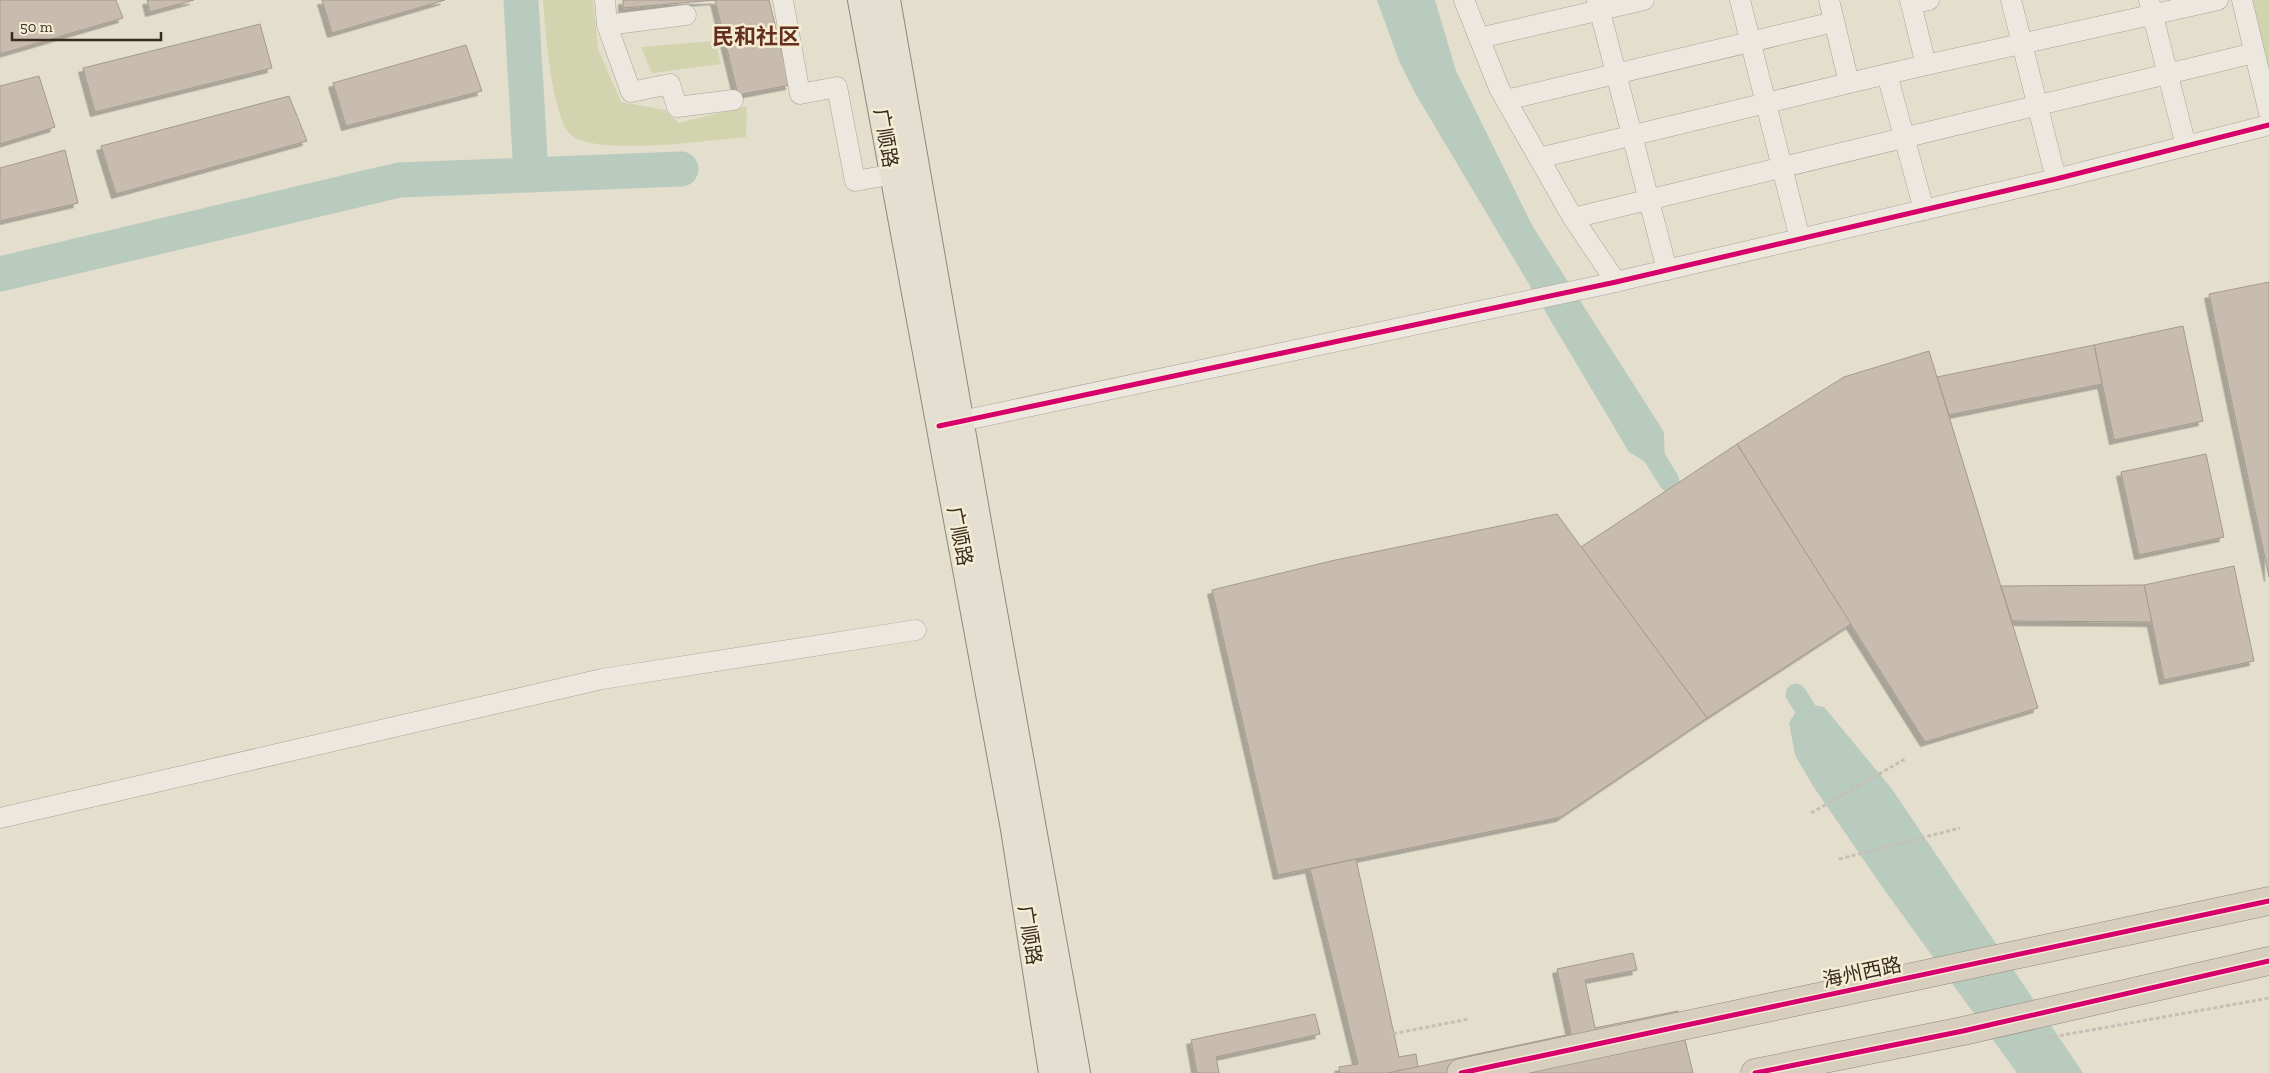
<svg xmlns="http://www.w3.org/2000/svg" width="2269" height="1073" font-family="'Zilla Slab','Noto Sans SC',serif">
<style>
.green{fill:#d2d4b0}
.water{fill:#b9cabf}
.lines{fill:none;stroke-linecap:round;stroke-linejoin:round}
.canal{stroke:#b9cabf;stroke-width:21}
.river{stroke:#b9cabf;stroke-width:35}
.building{fill:#c8bcae;stroke:#a49a8d;filter:url(#shadow)}
.minor-casing{stroke:#a9a397;stroke-width:21}
.major-casing{stroke:#8f887d;stroke-width:28}
.highway-casing{stroke:#8f887d;stroke-width:29}
.path{stroke:#c5bfb6;stroke-width:3;stroke-dasharray:4 2.5;stroke-linecap:butt}
.minor{stroke:#ece8df;stroke-width:20}
.major{stroke:#e4dfd0;stroke-width:26}
.highway{stroke:#d7cebe;stroke-width:28}
.cycleway-casing{stroke:#f5ecd4;stroke-width:8}
.cycleway{stroke:#d6006c;stroke-width:5}
.labels{text-anchor:middle;dominant-baseline:central;stroke-width:5;stroke-linejoin:round;paint-order:stroke}
.street-label{font-size:20px;fill:#382c1f;stroke:#f5ecd4}
.quarter-label{font-size:22px;font-weight:bold;fill:#642f1f;stroke:#f5ecd4}
</style>
<defs>
<filter id="shadow"><feDropShadow dx="-4.5" dy="4.5" stdDeviation="0" flood-color="#0004"/></filter>
</defs>
<rect width="100%" height="100%" fill="#e4decd"/>
<g class="green">
<path d="M543 0H593L598 49 621 102 665 110 679 123 747 106 746 137C713 140 592 157 570 134 552 115 545 28 543 0Z"/>
<polygon points="2248,0 2269,0 2269,85"/>
<polygon points="715,41 721,64 652,73 641,47"/>
</g>
<g class="water">
<polygon points="1377,0 1435,0 1456,71 1533,227 1664,432 1665,474 1629,452 1415,93 1399,61"/>
<polygon points="1801,703 1824,707 1892,789 2083,1073 2017,1073 1883,888 1813,786 1795,755 1789,723"/>
</g>
<g class="lines">
<g class="canal">
<polyline points="1650,450 1669,481"/>
<polyline points="1796,694 1816,726"/>
</g>
<g class="river">
<polyline points="521,0 531,175"/>
<polyline points="0,274 399,180 681,169"/>
</g>
</g>
<g class="building">
<polygon points="0,0 116,0 123,18 0,54"/>
<polygon points="147,0 194,0 150,12"/>
<polygon points="322,0 445,0 332,33"/>
<polygon points="623,0 769,0 790,85 738,95 715,0 623,8"/>
<polygon points="260,24 272,68 95,112 83,68"/>
<polygon points="466,45 482,91 346,126 333,83"/>
<polygon points="39,76 55,127 0,144 0,86"/>
<polygon points="289,96 307,141 116,194 101,146"/>
<polygon points="65,150 78,203 0,221 0,168"/>
<polygon points="2269,282 2269,577 2209,294"/>
<polygon points="2183,326 2203,421 2114,440 2094,345"/>
<polygon points="2094,345 2102,384 1949,415 1937,377"/>
<polygon points="1929,351 2038,708 1925,742 1737,444 1844,377"/>
<polygon points="1737,444 1851,624 1707,718 1581,547"/>
<polygon points="2206,454 2224,537 2139,555 2121,472"/>
<polygon points="1557,514 1707,718 1561,817 1278,875 1212,590 1331,561"/>
<polygon points="2234,566 2254,661 2164,680 2144,585"/>
<polygon points="2144,585 2152,622 2012,621 2001,586"/>
<polygon points="1356,859 1399,1057 1416,1054 1419,1073 1340,1073 1339,1067 1358,1064 1310,869"/>
<polygon points="1633,953 1637,970 1585,980 1595,1028 1678,1011 1693,1073 1388,1073 1571,1034 1557,969"/>
<polygon points="1315,1014 1320,1034 1216,1057 1219,1073 1197,1073 1191,1040"/>
</g>
<g class="lines">
<defs>
<g id="minor">
<polyline points="605,0 607,25 631,92 670,84 677,107 733,100"/>
<polyline points="783,0 800,94 837,87 855,181 906,172"/>
<polyline points="1464,0 1499,88 1573,218 1616,282"/>
<polyline points="1597,0 1667,270"/>
<polyline points="1740,0 1800,239"/>
<polyline points="1829,0 1849,83 1926,65 1910,0"/>
<polyline points="2011,0 2056,179"/>
<polyline points="2149,0 2186,146"/>
<polyline points="2242,0 2269,113"/>
<polyline points="1911,4 1929,0"/>
<polyline points="607,25 686,15"/>
<polyline points="1479,38 1644,0"/>
<polyline points="1926,65 2218,0"/>
<polyline points="1887,74 1924,210"/>
<polyline points="1506,100 1834,22"/>
<polyline points="1539,158 1849,83"/>
<polyline points="1573,218 2254,53"/>
<polyline points="947,424 1602,285 2056,179 2269,125"/>
<polyline points="0,818 602,679 916,630"/>
</g>
<g id="major">
<polyline points="861,0 1014,829 1052,1073"/>
<polyline points="887,0 986,568 1077,1073"/>
</g>
<g id="highway">
<polyline points="1461,1073 2269,901"/>
<polyline points="1755,1073 1963,1031 2269,961"/>
</g>
</defs>
<use href="#minor" class="minor-casing"/>
<use href="#major" class="major-casing"/>
<use href="#highway" class="highway-casing"/>
<g class="path">
<polyline points="1811,813 1905,759"/>
<polyline points="1839,859 1960,828"/>
<polyline points="1387,1035 1469,1019"/>
<polyline points="2047,1038 2269,998"/>
</g>
<use href="#minor" class="minor"/>
<use href="#major" class="major"/>
<use href="#highway" class="highway"/>
<defs>
<g id="cycleway">
<polyline points="939,426 1616,282 2056,179 2269,125"/>
<polyline points="1461,1073 2269,901"/>
<polyline points="1755,1073 1963,1031 2269,961"/>
</g>
</defs>
<use href="#cycleway" class="cycleway-casing"/>
<use href="#cycleway" class="cycleway"/>
</g>
<g class="labels">
<g class="street-label">
<text transform="translate(886 138) rotate(80)">广顺路</text>
<text transform="translate(960 536) rotate(79)">广顺路</text>
<text transform="translate(1030 935) rotate(81)">广顺路</text>
<text transform="translate(1862 972) rotate(-12)">海州西路</text>
</g>
<g class="quarter-label">
<text x="756" y="36">民和社区</text>
</g>
</g>
<path d="M12 32v8h149v-8" fill="none" stroke="#382c1f" stroke-width="2.5"/>
<text x="20" y="32" font-size="15" fill="#382c1f" stroke="#f5ecd4" stroke-width="4" paint-order="stroke">50 m</text>
</svg>
